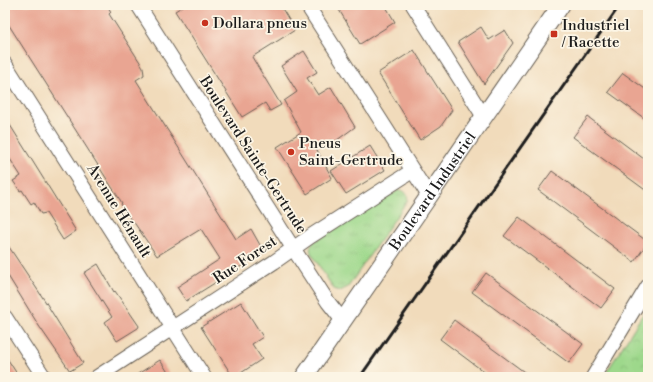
<svg xmlns="http://www.w3.org/2000/svg" width="653" height="382" font-family="'Libre Bodoni',serif">
<style>
.grass{fill:url(#grass-tufts);stroke:#5c7a54}
.park{fill:url(#park-crowns);stroke:#5c7a54}
.building{fill:#e9a592}
.lines{fill:none;stroke-linecap:round;stroke-linejoin:round}
.minor-casing{stroke:#675f54;stroke-width:16}
.tertiary-casing{stroke:#675f54;stroke-width:19}
.minor{stroke:#fff;stroke-width:14}
.tertiary{stroke:#fff;stroke-width:17}
.rail{stroke:#1c1c1c;stroke-width:3}
.poi-dot{fill:#c8321e;stroke:#fcf5e5;stroke-width:1.5}
.labels{text-anchor:middle;dominant-baseline:central;stroke-width:3.5;stroke-linejoin:round;paint-order:stroke}
.poi-label{font-size:15px;fill:#1c1c1c;stroke:#fcf5e5;text-anchor:start}
.street-label{font-size:15px;fill:#1c1c1c;stroke:#fcf5e5}
</style>
<defs>
<pattern id="grass-tufts" width="24" height="20" patternUnits="userSpaceOnUse"><rect width="24" height="20" fill="#9dd88b"/><path d="M3 7l-1-3M5 7V3M7 7l1-3M15 17l-1-3M17 17v-4M19 17l1-3" fill="none" stroke="#87b977"/></pattern>
<pattern id="park-crowns" width="20" height="18" patternUnits="userSpaceOnUse"><rect width="20" height="18" fill="#9dd88b"/><path d="M2 6a3 3 0 1 1 6 0M12 15a3 3 0 1 1 6 0" fill="none" stroke="#87b977"/></pattern>
</defs>
<rect width="100%" height="100%" fill="#fcf5e5"/>
<filter id="ink" filterUnits="userSpaceOnUse"><feTurbulence type="fractalNoise" baseFrequency=".025" numOctaves="2"/><feDisplacementMap in="SourceGraphic" scale="8" xChannelSelector="R" yChannelSelector="G"/><feConvolveMatrix kernelMatrix="1 2 1 2 8 2 1 2 1" color-interpolation-filters="sRGB"/></filter>
<filter id="wash" filterUnits="userSpaceOnUse"><feTurbulence type="fractalNoise" baseFrequency=".012" numOctaves="4" result="noise"/><feDisplacementMap in="SourceGraphic" scale="16" xChannelSelector="R" yChannelSelector="G"/><feGaussianBlur stdDeviation="0.9" result="paint"/><feColorMatrix in="noise" values="0 0 0 0 0 0 0 0 0 0 0 0 0 0 0 0 0 1.4 0 .05"/><feComposite in="paint" operator="in"/></filter>
<g filter="url(#wash)">
<rect width="100%" height="100%" fill="#f1dbbb"/>
<path class="grass" d="M399 190C405 190 409 195 407 201L348 287 340 291 334 289 311 253 310 249 312 243Z"/>
<polygon class="park" points="648,306 648,377 605,377 606,373"/>
<g id="blocks">
<g class="building">
<polygon points="5,5 107,5 111,12 109,14 143,67 144,75 136,80 236,239 251,229 264,252 186,301 177,287 220,259 201,229 157,256 133,221 132,222 121,204 122,203 5,19"/>
<polygon points="185,5 280,5 295,30 252,57 281,105 270,111 265,103 242,117 175,11"/>
<polygon points="336,5 385,5 395,22 360,44"/>
<polygon points="481,27 489,40 505,30 513,43 484,84 458,42"/>
<polygon points="414,50 452,110 441,126 420,140 378,73"/>
<polygon points="304,51 317,72 307,78 318,95 331,87 355,127 333,143 331,140 316,148 332,178 307,194 277,147 301,132 284,101 297,92 281,66"/>
<polygon points="623,73 648,91 648,121 608,92"/>
<polygon points="5,117 76,231 63,240 46,213 41,214 34,202 31,204 22,190 20,191 13,181 21,176 10,159 5,162"/>
<polygon points="588,117 648,162 648,192 573,137"/>
<polygon points="370,146 385,170 346,194 331,171"/>
<polygon points="552,171 648,242 634,262 538,190"/>
<polygon points="519,217 615,289 601,308 504,236"/>
<polygon points="5,241 45,301 83,363 70,371 39,326 5,271"/>
<polygon points="98,264 114,292 115,291 139,326 138,328 117,341 105,322 112,317 84,273"/>
<polygon points="486,273 583,344 569,363 472,292"/>
<polygon points="241,302 263,337 252,344 262,359 235,377 233,377 201,327"/>
<polygon points="454,320 482,341 531,377 491,377 440,339"/>
<polygon points="5,355 19,377 5,377"/>
<polygon points="160,360 171,377 133,377"/>
</g>
</g>
</g>
<g filter="url(#ink)">
<use href="#blocks" fill-opacity="0" stroke="#675f54" stroke-width="1"/>
<g class="lines">
<defs>
<g id="minor">
<polyline points="138,5 293,248 328,302 343,321"/>
<polyline points="307,5 429,196"/>
<polyline points="413,5 484,117"/>
<polyline points="5,64 204,377"/>
<polyline points="5,317 44,377"/>
<polyline points="97,377 274,262 311,236 412,171"/>
<polyline points="593,377 648,286"/>
</g>
<g id="tertiary">
<path id="s1" d="M304 377 561 5"/>
</g>
</defs>
<use href="#minor" class="minor-casing"/>
<use href="#tertiary" class="tertiary-casing"/>
<use href="#minor" class="minor"/>
<use href="#tertiary" class="tertiary"/>
<polyline class="rail" points="360,377 620,5"/>
</g>
</g>
<g class="poi-dot">
<circle cx="205" cy="23" r="4"/>
<rect x="550" y="30" width="8" height="8" rx="2"/>
<circle cx="291" cy="152" r="4"/>
</g>
<g class="labels">
<g class="poi-label">
<text x="213" y="23">Dollara pneus</text>
<text x="562" y="25">Industriel<tspan x="562" dy="17">/ Racette</tspan></text>
<text x="299" y="143">Pneus<tspan x="299" dy="17">Saint-Gertrude</tspan></text>
</g>
<g class="street-label">
<text transform="translate(253 155) rotate(57)">Boulevard Sainte-Gertrude</text>
<text stroke="none"><textPath href="#s1" startOffset="226">Boulevard Industriel</textPath></text>
<text transform="translate(119 211) rotate(58)">Avenue Hénault</text>
<text transform="translate(245 260) rotate(-34)">Rue Forest</text>
</g>
</g>
<rect width="653" height="382" fill="none" stroke="#fcf5e5" stroke-width="20"/>
</svg>
